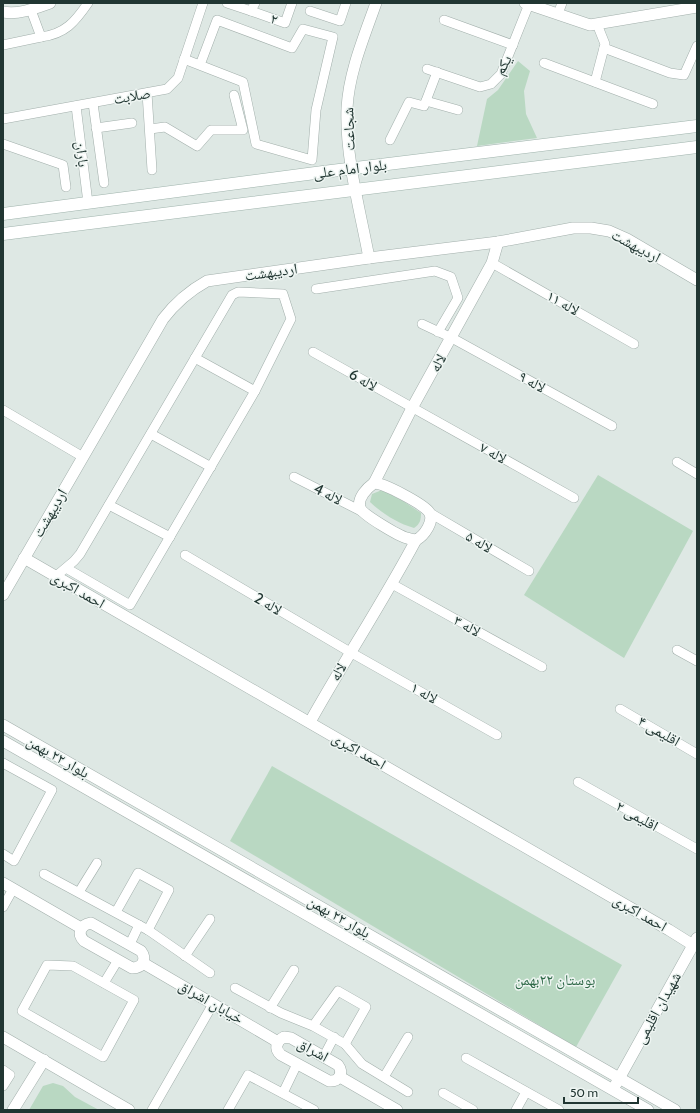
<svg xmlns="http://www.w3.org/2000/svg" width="700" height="1113" font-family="Cabin,'Noto Naskh Arabic',sans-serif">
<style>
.green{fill:#b9d8c2}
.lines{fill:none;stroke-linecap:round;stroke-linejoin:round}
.minor-casing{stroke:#a2afab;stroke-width:10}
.tertiary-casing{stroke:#a2afab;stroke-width:12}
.secondary-casing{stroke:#9fb3ac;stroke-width:13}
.minor{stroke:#fff;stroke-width:9}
.tertiary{stroke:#fff;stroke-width:11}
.secondary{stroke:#fff;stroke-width:12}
.labels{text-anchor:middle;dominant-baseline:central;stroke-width:3;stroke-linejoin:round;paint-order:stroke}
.street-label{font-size:15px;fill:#213632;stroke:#eef5f2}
.park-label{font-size:15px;fill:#2f6948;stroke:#eef5f2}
</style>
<rect width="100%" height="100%" fill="#dee8e4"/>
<g class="green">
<polygon points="518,61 530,71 524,91 526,114 537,138 477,146 487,99 498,90"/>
<polygon points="598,475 693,531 624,658 524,595"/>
<path d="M382 490 403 501 421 513C421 520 420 524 414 528 397 523 383 514 370 502L372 494Z"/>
<polygon points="272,766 622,965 576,1047 230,841"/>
<polygon points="53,1083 63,1086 75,1097 99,1110 29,1110 43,1086"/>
</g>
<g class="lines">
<defs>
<g id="minor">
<polyline points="227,3 251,11"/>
<polyline points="255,3 251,11 285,23 292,3"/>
<path d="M31 10 41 37C65 34 75 22 88 3"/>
<polyline points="310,11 340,21 346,3"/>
<polyline points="558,14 562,3"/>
<polyline points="444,20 513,45"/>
<polyline points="3,45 41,37"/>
<polyline points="604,48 670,73 684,75 697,46"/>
<polyline points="184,59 243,82 256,144 312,160 316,110 333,37 303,29 292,48 217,20 200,65"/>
<polyline points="544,63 653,104"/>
<polyline points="427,69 480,87 491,84 501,74 529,4"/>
<polyline points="595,82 605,44 597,24"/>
<polyline points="147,93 152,170"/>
<polyline points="426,101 458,110"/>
<polyline points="93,103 104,183"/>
<polyline points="76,106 88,203"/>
<polyline points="3,119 167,89 178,78 203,3"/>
<polyline points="96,128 132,123"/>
<polyline points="150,129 165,127 197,146 211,130 243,130 234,95"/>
<polyline points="390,140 409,102 424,106 437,72"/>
<polyline points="3,144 63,165 66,187"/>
<polyline points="492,263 634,344"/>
<polyline points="316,289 435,271 451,277 458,298 438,332"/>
<polyline points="422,324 452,338 612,426"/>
<polyline points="313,352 574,498"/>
<polyline points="195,358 255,391"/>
<polyline points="3,410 83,457"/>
<polyline points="151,434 211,467"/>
<polyline points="677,462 697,474"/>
<polyline points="294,477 361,511"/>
<polyline points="109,505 170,537"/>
<polyline points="430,513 529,571"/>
<polyline points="185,555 350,652 497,735"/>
<polyline points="55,577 74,561 80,554 232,295 238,292 283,294 291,319 255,391 130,605 66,568"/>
<polyline points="392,584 542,667"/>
<polyline points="677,650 697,661"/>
<polyline points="620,709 697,754"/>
<polyline points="3,763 52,790 14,861 3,854"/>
<polyline points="578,782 697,849"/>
<polyline points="44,874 148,930 169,890 138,873 116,912"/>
<polyline points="79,892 97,863"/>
<polyline points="3,907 13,889"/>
<polyline points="148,930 210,973"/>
<polyline points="130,944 139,925"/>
<polyline points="185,956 210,919"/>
<polygon points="47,965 73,966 134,1000 103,1057 22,1011"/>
<polyline points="104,983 118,960"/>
<polyline points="235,988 281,1013 313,1026 345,1044 366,1007 338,991 313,1026"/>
<polyline points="270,1008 294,970"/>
<polyline points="345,1044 362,1064 408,1092"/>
<polyline points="324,1056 334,1037"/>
<polyline points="466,1058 559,1110"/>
<polyline points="3,1070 10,1075 3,1086"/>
<polyline points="384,1077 408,1037"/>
<polyline points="283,1093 297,1064"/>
<polyline points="443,1093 473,1110"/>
<polyline points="152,1110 213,1004"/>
<polyline points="228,1110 248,1075 314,1110"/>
<polyline points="516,1110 526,1092"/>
</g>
<g id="tertiary">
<polyline points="525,3 590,25 697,7"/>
<path d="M3 12C19 15 36 8 50 3"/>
<path d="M369 258C360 210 345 156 347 108 349 72 364 37 376 3"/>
<polyline points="374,483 412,408 492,263 498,242"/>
<path d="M374 483C384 483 423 504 429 512 435 521 424 536 416 540 413 540 410 539 407 538 399 536 363 515 360 508 357 498 367 488 374 483Z"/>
<polyline points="24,558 669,930 693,945"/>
<path d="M3 595 163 319C176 302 189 291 207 281L369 258 498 242 573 228H591L609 231 627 239 697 280"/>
<path d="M310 722C344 661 383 602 416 540"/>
<polyline points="3,725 675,1110"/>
<polyline points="3,741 648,1110"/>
<polyline points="3,883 81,928"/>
<path d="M91 923 141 951C147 959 143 968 132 968L84 941C77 934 80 925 91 923Z"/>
<polyline points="143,963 278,1042"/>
<polyline points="3,1037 129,1110"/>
<path d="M284 1037 291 1038 338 1065C344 1073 339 1082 329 1081L281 1055C274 1049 276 1041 284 1037Z"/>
<polyline points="340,1077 397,1110"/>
<polyline points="616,1084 697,938"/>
<polyline points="13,1110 44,1060"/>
</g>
<g id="secondary">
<polyline points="3,214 323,172 697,126"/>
<polyline points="3,234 697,147"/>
</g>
</defs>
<use href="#minor" class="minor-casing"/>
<use href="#tertiary" class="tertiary-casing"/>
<use href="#secondary" class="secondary-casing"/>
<use href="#minor" class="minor"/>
<use href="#tertiary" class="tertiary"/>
<use href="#secondary" class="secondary"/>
</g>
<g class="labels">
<g class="street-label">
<text transform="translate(274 19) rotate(19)">۲</text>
<text transform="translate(503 65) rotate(-62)">یکم</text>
<text transform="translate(132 96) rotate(-10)">صلابت</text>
<text transform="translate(349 129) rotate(-92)">شجاعت</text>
<text transform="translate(82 154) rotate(83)">باران</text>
<text transform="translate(350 169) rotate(-7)">بلوار امام علی</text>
<text transform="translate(636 246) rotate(28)">اردیبهشت</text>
<text transform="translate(271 272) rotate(-8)">اردیبهشت</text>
<text transform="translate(563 303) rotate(30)">لاله ۱۱</text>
<text transform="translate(438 363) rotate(-61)">لاله</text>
<text transform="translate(363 380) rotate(30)">لاله 6</text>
<text transform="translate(532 382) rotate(29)">لاله ۹</text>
<text transform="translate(493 453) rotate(29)">لاله ۷</text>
<text transform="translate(328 494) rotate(27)">لاله 4</text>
<text transform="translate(50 513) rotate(-60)">اردیبهشت</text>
<text transform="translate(479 542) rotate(30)">لاله ۵</text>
<text transform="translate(78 590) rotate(30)">احمد اکبری</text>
<text transform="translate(268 604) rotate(30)">لاله 2</text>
<text transform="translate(467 626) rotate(29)">لاله ۳</text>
<text transform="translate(338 672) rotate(-60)">لاله</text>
<text transform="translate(424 693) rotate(29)">لاله ۱</text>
<text transform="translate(659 731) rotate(30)">اقلیمی ۴</text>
<text transform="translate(359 751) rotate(30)">احمد اکبری</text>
<text transform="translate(58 757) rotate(30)">بلوار ۲۲ بهمن</text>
<text transform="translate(637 816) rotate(29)">اقلیمی ۲</text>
<text transform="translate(640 913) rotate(30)">احمد اکبری</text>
<text transform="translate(339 917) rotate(30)">بلوار ۲۲ بهمن</text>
<text transform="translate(211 1002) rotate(30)">خیابان اشراق</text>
<text transform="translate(658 1008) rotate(-61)">شهیدان اقلیمی</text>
<text transform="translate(313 1050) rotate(29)">اشراق</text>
</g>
<g class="park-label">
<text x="555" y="980">بوستان ۲۲بهمن</text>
</g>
</g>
<rect width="700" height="1113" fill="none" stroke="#213632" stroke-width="8"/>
<path d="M564 1097v6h74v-6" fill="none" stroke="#213632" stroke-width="2"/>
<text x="570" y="1097" font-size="12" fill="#213632" stroke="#eef5f2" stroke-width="3" paint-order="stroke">50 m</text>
</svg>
